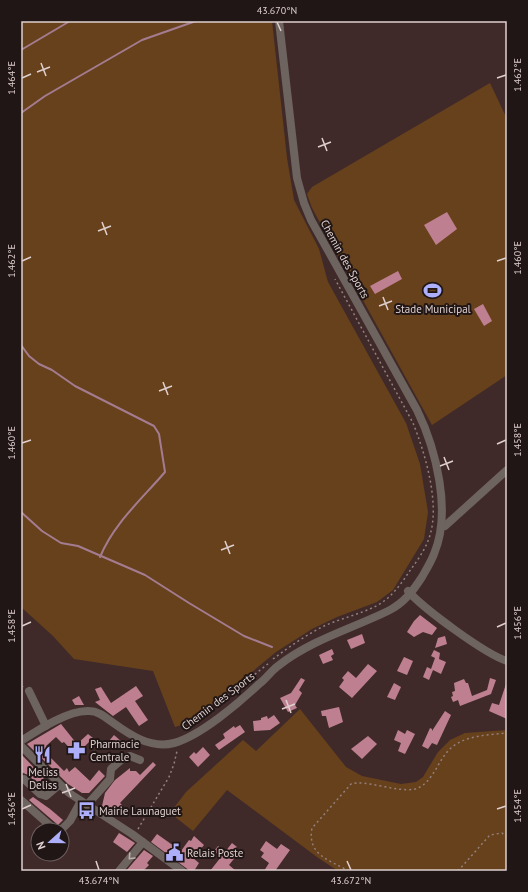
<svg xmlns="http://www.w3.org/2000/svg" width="528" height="892" font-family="'PT Sans',sans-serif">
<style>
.green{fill:#67411b}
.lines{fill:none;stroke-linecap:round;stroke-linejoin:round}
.stream{stroke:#a47c91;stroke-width:2}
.building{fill:#be8090}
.path{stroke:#927f7e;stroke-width:1.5;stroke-dasharray:2 3;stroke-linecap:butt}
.minor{stroke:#6d635f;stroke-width:8}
.oneway{stroke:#bdafad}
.ticks{fill:none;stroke:#dfd0cf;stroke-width:1.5}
.labels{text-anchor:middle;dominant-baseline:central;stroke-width:4;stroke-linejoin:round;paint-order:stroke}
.street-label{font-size:11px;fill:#dfd0cf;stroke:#201615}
.poi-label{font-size:11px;fill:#dfd0cf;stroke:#201615;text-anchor:start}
.neatline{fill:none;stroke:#dfd0cf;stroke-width:1.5}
.ticks-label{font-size:10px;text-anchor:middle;fill:#dfd0cf}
</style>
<rect width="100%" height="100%" fill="#402a29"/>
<g class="green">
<polygon points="21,21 272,21 287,158 294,200 319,249 328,282 406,423 420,464 428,512 424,539 393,590 377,602 337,617 312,629 276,652 193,721 175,727 153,671 74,659 53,636 21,607"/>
<polygon points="490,83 507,119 507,375 432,425 312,208 307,194 312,187"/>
<polygon points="300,709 346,767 362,776 401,784 416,782 423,777 438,752 450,740 465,733 507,730 507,871 338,871 317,857 227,790 193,831 170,813 186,792 243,740 256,751"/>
</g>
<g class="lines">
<g class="stream">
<polyline points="21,50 70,21"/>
<polyline points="21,113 45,96 142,40 196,21"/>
<path d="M21 345 29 356 39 364 52 370 75 386 154 426 159 434 165 472C142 499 114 523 100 557"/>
<polyline points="21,512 42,531 61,543 78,546 145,575 189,603 244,636 272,647"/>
</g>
</g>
<g class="building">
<polygon points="447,212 457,229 436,245 424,225"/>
<polygon points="398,271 402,279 375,294 370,286"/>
<polygon points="483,304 492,321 484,326 474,309"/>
<polygon points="420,615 437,628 432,635 423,632 414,637 407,632 414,621"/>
<polygon points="362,634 365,643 351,649 347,640"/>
<polygon points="445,636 447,644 435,648 438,638"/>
<polygon points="332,649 334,654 331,656 333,660 323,664 319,655"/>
<polygon points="434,650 440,653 439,659 446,662 441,674 433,670 429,680 423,677 427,667 431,669 435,658 431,656"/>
<polygon points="404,657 413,661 407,675 397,671"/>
<polygon points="368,664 377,671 352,698 339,687 344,680 342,678 348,671 356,678"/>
<polygon points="301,678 305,680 299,690 302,693 295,705 297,708 288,712 280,698 291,693"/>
<polygon points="490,678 496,680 491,694 460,706 458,700 453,702 451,697 453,696 452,692 455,691 454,683 464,679 466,683 468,683 472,696 487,690"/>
<polygon points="394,683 401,687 395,700 387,697"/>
<polygon points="506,684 507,684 507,719 489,711 492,703 499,705"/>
<polygon points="136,686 143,696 135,701 148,720 139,726 126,707 113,716 95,702 100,700 95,689 101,687 111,703"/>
<polygon points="79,696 84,705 75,705 72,700"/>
<polygon points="339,707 343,722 329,728 326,716 322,716 321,711"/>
<polygon points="445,711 451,715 437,745 432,743 428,749 422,746 430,728 432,729 432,731"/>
<polygon points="274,715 280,723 270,730 254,731 253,721 261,720 261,718 267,716 268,719"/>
<polygon points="61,724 77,744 88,734 93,738 76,755 64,742 62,743 56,737 46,746 50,751 47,754 64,771 67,768 69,772 75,767 90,781 99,770 105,776 89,793 82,793 68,784 27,744"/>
<polygon points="240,725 245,732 219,750 215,745 225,738 223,734 234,726 235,728"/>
<polygon points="398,730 405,734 407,730 415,734 405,754 398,751 401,743 394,740"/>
<polygon points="114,735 122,742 116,749 109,741"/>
<polygon points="368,736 377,744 362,759 351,749"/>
<polygon points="203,747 210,755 198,767 189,757 194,752 196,754"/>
<polygon points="21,754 44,778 38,784 28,775 21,772"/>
<polygon points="153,762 156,765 120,803 123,806 116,817 102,806 105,793 115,780 130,768 130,771 136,771 140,775"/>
<polygon points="33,797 50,809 63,820 58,825 29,800"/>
<polygon points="119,833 135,843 127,852 113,842"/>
<polygon points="157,834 181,851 189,840 191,841 194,836 204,845 193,858 199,863 194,871 190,871 151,842"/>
<polygon points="266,841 277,849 281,844 290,850 275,871 264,871 269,863 261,857 264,853 260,850"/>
<polygon points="232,843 237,847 233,852 237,855 229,865 236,871 210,871 221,857 214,851 218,846 225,852"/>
<polygon points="144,850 153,856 147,863 149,865 143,871 126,871"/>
</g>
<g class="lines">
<g class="path">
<path d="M273 659C289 647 306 635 324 626 342 618 361 614 378 605 391 598 401 584 409 572 417 561 426 549 430 535 440 503 425 453 413 423L335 279"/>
<polyline points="21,682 23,687"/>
<polyline points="186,731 187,727 199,719 269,663"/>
<polyline points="138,829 169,777 174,764 177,751"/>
<path d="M349 871C329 860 307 855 312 828L351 784C364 779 398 793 415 789 433 784 438 759 451 748 466 735 488 735 507 733"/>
<polyline points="458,871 490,835 502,833 507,837"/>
</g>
<g class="minor">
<polyline points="445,526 507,470"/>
<path d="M408 591C424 609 485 654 507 661"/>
<polyline points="29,691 46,726"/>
<path d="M21 741C38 730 68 710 89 711 98 711 105 717 112 722 130 735 150 749 174 743 200 736 239 703 259 684 266 679 271 671 278 666 311 640 351 629 388 611 404 603 413 591 422 577 426 570 431 562 434 554 452 512 436 449 417 410L311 220 304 203 297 178 279 21"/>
<polyline points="21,746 69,793 132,834 182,871"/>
<polyline points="21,780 24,779 40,794 46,796 59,785"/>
<polyline points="21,800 55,830"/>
<polyline points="87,805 110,779 111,769 121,760 130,756 140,760"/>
<polyline points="61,830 70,821 81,801"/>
<polyline points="119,871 143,842"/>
</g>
</g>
<defs><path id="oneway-chevron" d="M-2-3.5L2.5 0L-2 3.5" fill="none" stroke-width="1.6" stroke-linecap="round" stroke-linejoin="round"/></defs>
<use class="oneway" href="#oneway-chevron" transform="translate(131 857) rotate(133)"/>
<path class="ticks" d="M277 22 281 31M41 63 46 76M37 72 50 67M22 78 31 74M497 78 506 75M322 138 327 151M318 147 331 142M102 222 107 235M98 231 111 226M22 261 31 257M497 261 506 258M383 297 388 310M379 306 392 301M163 382 168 395M159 391 172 386M22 443 31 440M497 444 506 440M444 457 449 470M440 466 453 461M225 541 230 554M221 550 234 545M22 626 31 622M497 627 506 623M286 700 291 713M282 709 295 704M66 784 71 797M62 793 75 788M22 809 31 805M497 809 506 806M96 861 99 870M347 861 351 870"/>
<defs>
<symbol id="stadium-bare" viewBox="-9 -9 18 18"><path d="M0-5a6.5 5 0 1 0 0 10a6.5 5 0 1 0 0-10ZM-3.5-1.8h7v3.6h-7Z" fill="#adaffb" stroke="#201615" stroke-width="2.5" paint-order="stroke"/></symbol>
<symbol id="pharmacy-bare" viewBox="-9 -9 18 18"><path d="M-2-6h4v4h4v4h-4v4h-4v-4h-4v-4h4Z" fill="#adaffb" stroke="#201615" stroke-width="2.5" paint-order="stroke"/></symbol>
<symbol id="restaurant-bare" viewBox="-9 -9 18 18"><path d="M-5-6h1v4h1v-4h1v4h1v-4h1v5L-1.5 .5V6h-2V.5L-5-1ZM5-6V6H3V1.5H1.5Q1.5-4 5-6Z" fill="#adaffb" stroke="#201615" stroke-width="2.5" paint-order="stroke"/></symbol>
<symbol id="bus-bare" viewBox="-9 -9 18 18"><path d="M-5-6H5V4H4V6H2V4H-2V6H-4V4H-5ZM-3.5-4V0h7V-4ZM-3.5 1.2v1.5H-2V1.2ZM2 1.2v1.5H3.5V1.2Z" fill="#adaffb" stroke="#201615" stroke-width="2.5" paint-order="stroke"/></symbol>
<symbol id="civic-bare" viewBox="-9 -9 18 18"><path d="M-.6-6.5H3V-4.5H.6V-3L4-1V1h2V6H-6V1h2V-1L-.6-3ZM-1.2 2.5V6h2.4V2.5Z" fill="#adaffb" stroke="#201615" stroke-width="2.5" paint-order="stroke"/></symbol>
</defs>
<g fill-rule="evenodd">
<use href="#stadium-bare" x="420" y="278" width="25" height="25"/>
<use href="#pharmacy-bare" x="64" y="738" width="25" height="25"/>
<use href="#restaurant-bare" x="30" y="742" width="25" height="25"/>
<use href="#bus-bare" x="74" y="798" width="25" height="25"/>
<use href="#civic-bare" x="162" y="840" width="25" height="25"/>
</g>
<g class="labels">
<g class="street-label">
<text transform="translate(345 259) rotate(61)">Chemin des Sports</text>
<text transform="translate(218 701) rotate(-37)">Chemin des Sports</text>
</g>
<g class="poi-label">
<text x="433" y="309" text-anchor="middle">Stade Municipal</text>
<text x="90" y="744">Pharmacie<tspan x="90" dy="13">Centrale</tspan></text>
<text x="43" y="772" text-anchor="middle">Meliss<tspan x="43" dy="13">Deliss</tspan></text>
<text x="99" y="811">Mairie Launaguet</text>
<text x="187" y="853">Relais Poste</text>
</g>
</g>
<rect width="528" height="892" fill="none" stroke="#201615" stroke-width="44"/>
<g transform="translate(50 842) rotate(249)"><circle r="19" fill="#201615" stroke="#6c605f"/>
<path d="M0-3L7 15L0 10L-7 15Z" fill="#adaffb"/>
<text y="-6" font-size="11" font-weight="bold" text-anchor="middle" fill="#dfd0cf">N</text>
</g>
<rect x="22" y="22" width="484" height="848" class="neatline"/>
<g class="ticks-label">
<text x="277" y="14">43.670°N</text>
<text transform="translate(517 75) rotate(-90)" y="4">1.462°E</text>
<text transform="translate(11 78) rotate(-90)" y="4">1.464°E</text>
<text transform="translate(517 258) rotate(-90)" y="4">1.460°E</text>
<text transform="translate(11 261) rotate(-90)" y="4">1.462°E</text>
<text transform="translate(517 440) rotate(-90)" y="4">1.458°E</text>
<text transform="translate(11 443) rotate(-90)" y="4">1.460°E</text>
<text transform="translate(517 623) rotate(-90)" y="4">1.456°E</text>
<text transform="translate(11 626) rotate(-90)" y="4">1.458°E</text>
<text transform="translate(517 806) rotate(-90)" y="4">1.454°E</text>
<text transform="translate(11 809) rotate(-90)" y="4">1.456°E</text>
<text x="99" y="884">43.674°N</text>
<text x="351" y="884">43.672°N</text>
</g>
</svg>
